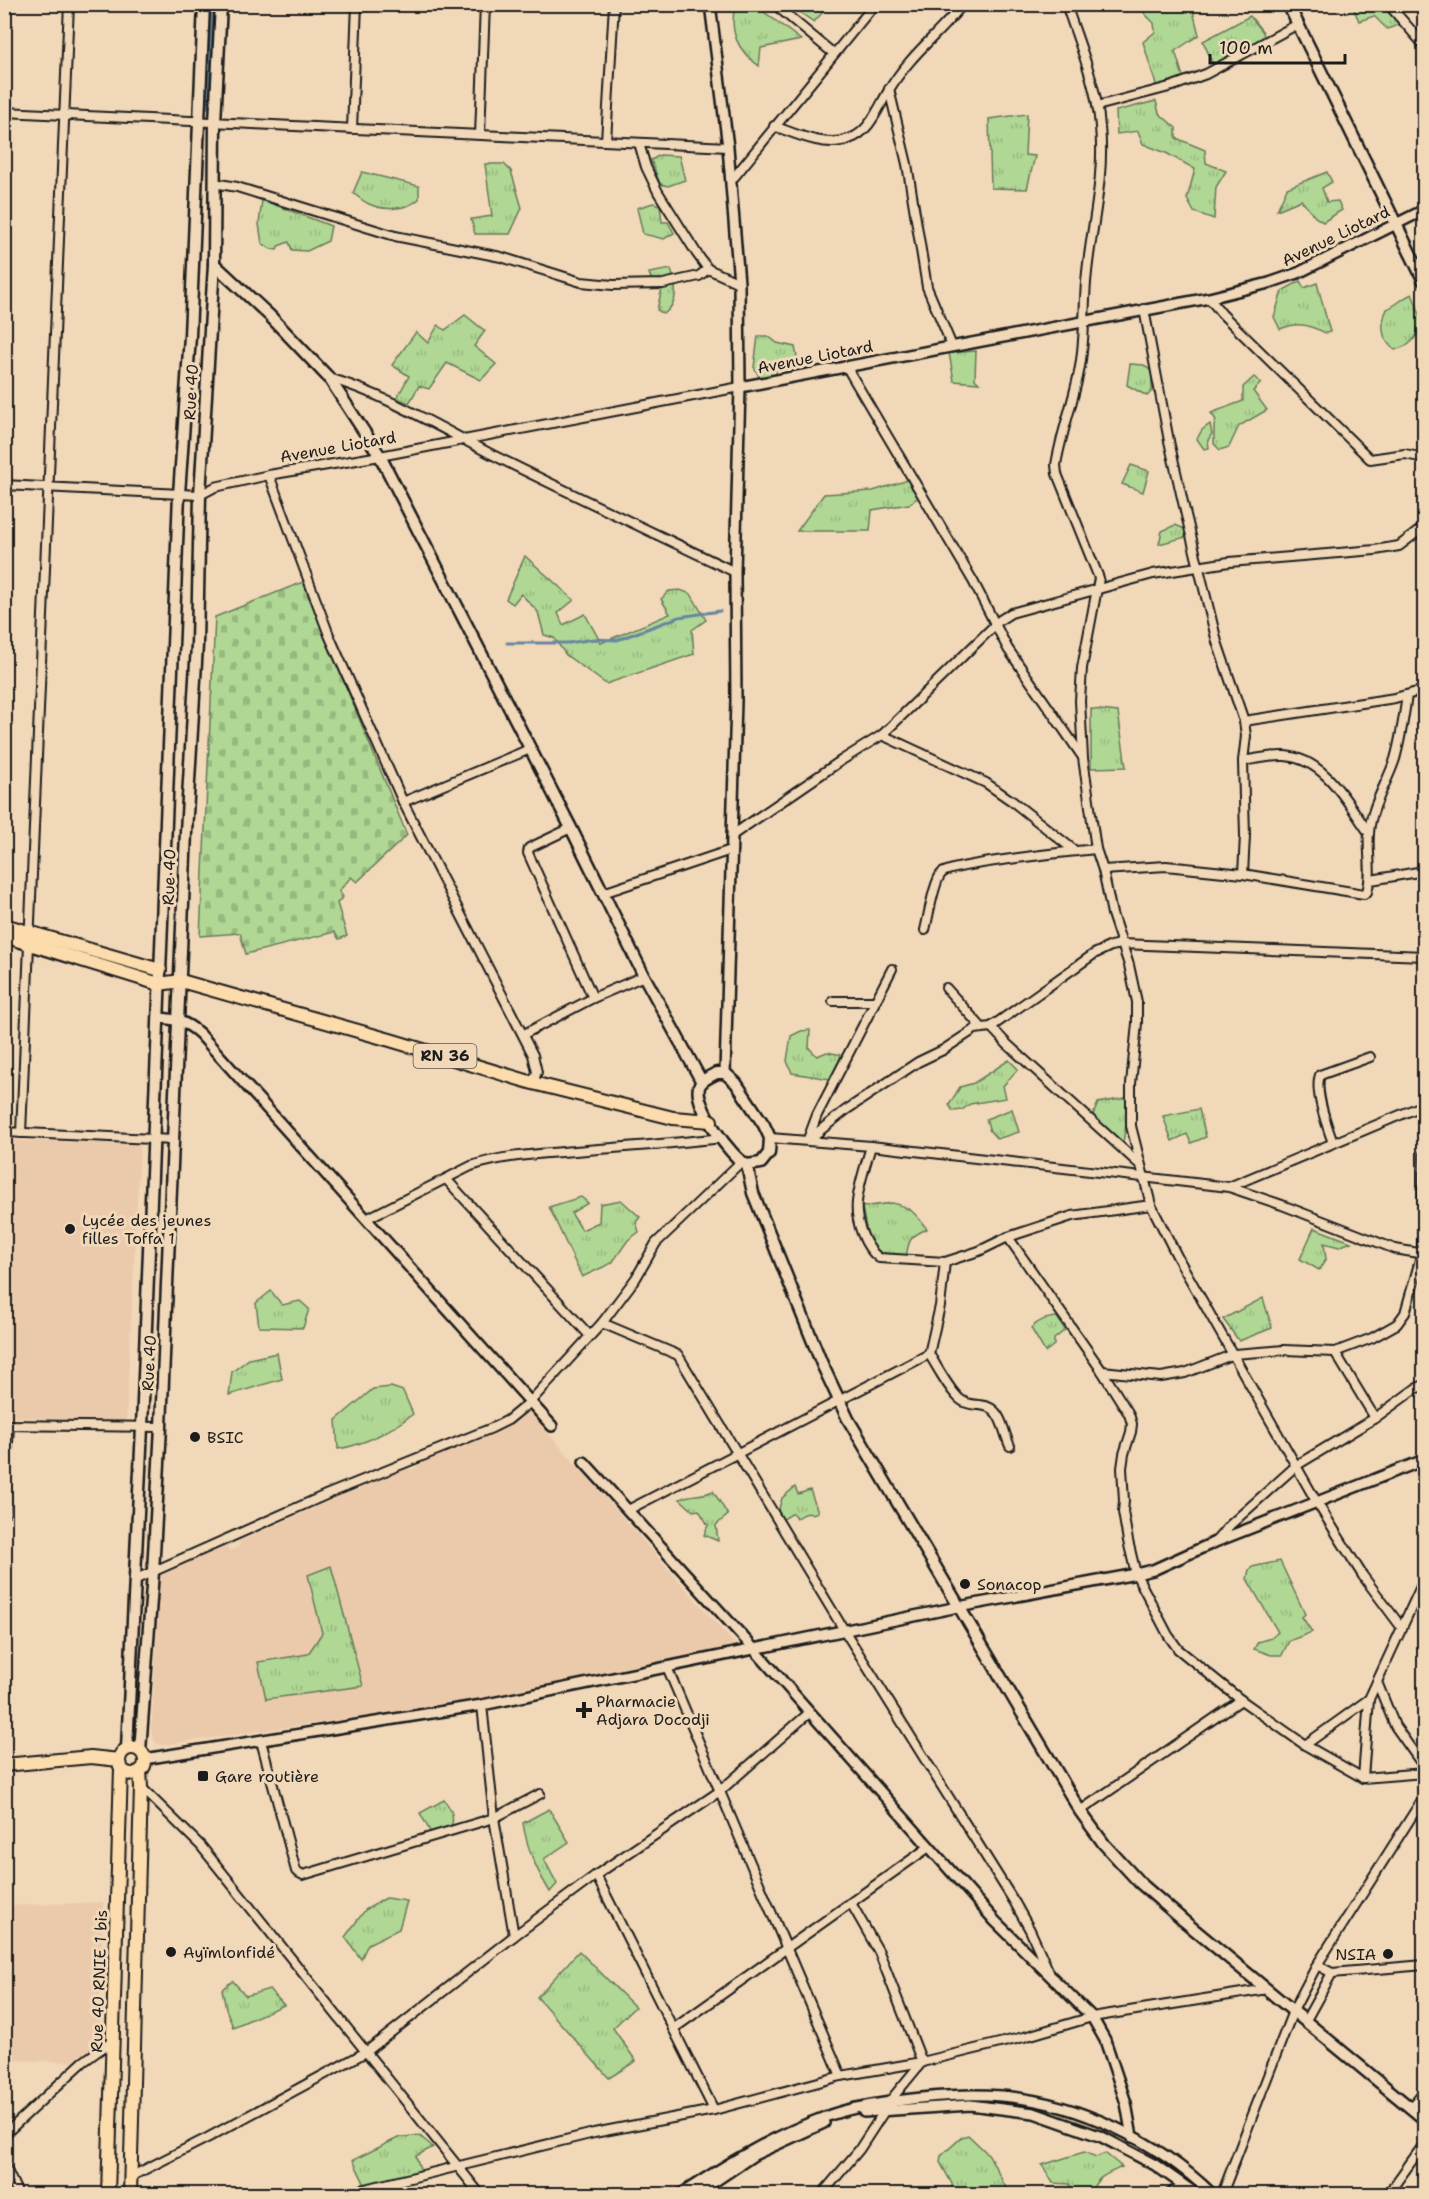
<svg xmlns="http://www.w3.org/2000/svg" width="1429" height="2199" font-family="'Shantell Sans',sans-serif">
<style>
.built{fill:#ebcaac}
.grass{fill:url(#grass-tufts);stroke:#667a58;stroke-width:1.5}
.cemetery{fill:url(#cemetery-stones);stroke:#667a58;stroke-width:1.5}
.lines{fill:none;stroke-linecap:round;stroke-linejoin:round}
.stream{stroke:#66879f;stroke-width:3}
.minor-casing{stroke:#1c1c1c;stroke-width:12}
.tertiary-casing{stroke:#1c1c1c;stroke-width:14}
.secondary-casing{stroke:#1c1c1c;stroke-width:15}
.primary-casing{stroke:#1c1c1c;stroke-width:16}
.minor{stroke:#f1d8b8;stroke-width:8}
.tertiary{stroke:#f1d8b8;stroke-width:9}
.secondary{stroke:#f1d8b8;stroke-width:10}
.primary{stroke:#fcdcac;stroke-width:12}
.poi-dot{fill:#1c1c1c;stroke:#f1d8b8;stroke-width:2}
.labels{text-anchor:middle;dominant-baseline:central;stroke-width:6;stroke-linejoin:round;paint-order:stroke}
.shield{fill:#f1d8b8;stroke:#5c544b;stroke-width:1.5}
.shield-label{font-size:15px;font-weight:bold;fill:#1c1c1c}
.street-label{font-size:16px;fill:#1c1c1c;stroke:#f1d8b8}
.poi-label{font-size:16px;fill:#1c1c1c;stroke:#f1d8b8;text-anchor:start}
</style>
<defs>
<pattern id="grass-tufts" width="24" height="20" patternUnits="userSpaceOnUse" patternTransform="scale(1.5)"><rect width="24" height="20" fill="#b0d794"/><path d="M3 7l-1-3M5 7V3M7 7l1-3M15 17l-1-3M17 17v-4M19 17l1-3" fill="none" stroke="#97b87f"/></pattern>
<pattern id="cemetery-stones" width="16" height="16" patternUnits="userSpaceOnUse" patternTransform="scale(1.5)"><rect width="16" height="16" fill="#b0d794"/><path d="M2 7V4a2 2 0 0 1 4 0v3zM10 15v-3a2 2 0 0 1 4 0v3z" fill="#97b87f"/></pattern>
</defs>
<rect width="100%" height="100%" fill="#f1d8b8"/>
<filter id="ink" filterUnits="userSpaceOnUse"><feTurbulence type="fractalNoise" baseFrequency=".0167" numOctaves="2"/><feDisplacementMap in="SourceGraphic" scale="12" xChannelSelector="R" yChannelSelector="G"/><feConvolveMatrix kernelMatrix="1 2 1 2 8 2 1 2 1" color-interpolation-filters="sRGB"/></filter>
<g filter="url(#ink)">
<g class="built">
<polygon points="5,1140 140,1144 126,1422 5,1417"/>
<polygon points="529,1411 738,1648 486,1699 163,1745 156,1743 151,1733 160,1575 226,1546 230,1551 240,1546 239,1541 409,1466 411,1470 417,1468 417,1464 495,1434"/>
<polygon points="103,1902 99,2045 78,2062 5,2060 4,1906"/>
</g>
<g class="grass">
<polygon points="830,4 814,22 789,5 789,4"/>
<path d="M735 5H755L801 40 761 48 759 66C737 50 729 32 735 5Z"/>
<polygon points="1140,5 1189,5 1193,11 1199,35 1175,51 1184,80 1157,88 1143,42 1155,32 1154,23 1145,14"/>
<polygon points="1352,5 1388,5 1405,23 1387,29 1374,16 1359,21"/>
<polygon points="1250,16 1263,32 1265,42 1215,69 1203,41"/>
<polygon points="1156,101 1159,113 1176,128 1176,138 1205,150 1206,163 1226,171 1216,187 1214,219 1194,212 1187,199 1195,169 1166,153 1143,144 1138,131 1117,134 1116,111"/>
<polygon points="1027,114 1025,155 1035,156 1027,189 991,188 989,119"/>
<polygon points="660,155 679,156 685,180 668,186 660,184 651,160"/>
<polygon points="485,164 504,164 511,171 522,208 510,234 475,234 471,219 492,216"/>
<path d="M362 172 419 186V199C407 210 384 211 369 204 364 202 358 197 353 193Z"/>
<polygon points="1327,172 1332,182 1322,188 1327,202 1338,201 1342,210 1323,222 1315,217 1301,200 1277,210 1287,188"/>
<polygon points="262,200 331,226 328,241 307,251 292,250 289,242 278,246 277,250 271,249 262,243 259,224"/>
<polygon points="653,203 660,205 662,222 668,222 674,233 664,239 643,234 637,208"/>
<path d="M671 269C676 286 680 302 664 314L657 310 663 284H653L649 273Z"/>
<path d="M1300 281 1304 288 1317 283 1330 332 1326 333C1308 325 1299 321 1280 329L1274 317 1282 291Z"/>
<path d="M1412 294C1420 313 1428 328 1409 344 1406 347 1399 348 1395 350 1381 340 1380 324 1387 309 1397 305 1402 298 1412 294Z"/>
<polygon points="465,315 485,331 474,346 496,364 481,380 447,363 429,389 419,386 409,403 397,398 409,376 392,365 416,332 428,343 438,325 445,330"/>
<polygon points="758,336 768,336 777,343 795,347 798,362 775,365 777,380 761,380 754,367"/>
<polygon points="976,351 975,379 979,383 954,381 949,353"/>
<polygon points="1130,364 1144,365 1152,372 1152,391 1147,396 1127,385"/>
<polygon points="1254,377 1261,383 1253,391 1267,410 1239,426 1229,447 1220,450 1214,444 1214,426 1216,420 1211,413 1243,401 1243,387"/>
<polygon points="1210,424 1212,434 1208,440 1209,448 1204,449 1197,439 1202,430"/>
<polygon points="1131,465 1149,471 1143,492 1122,484"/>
<polygon points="911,479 923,494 909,504 872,510 870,531 797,531 824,494 873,491"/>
<polygon points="1175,525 1185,529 1186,537 1159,544 1162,531"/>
<polygon points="525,556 574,600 558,613 563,625 585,614 601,643 670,614 661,599 669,591 680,590 691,594 706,620 692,630 694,654 606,684 566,655 554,638 544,635 538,612 521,594 513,604 506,599"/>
<polygon points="1091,709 1118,712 1126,767 1091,768"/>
<polygon points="810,1030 809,1048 817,1056 827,1052 847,1056 836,1080 792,1073 787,1061 791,1036 801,1031"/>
<polygon points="1009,1060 1018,1069 1003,1086 1006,1098 970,1104 962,1110 953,1111 949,1105 960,1087 974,1083"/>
<polygon points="1131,1097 1122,1148 1091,1120 1098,1103"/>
<polygon points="1012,1109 1019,1132 997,1139 990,1131 986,1119"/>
<polygon points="1199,1109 1206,1137 1191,1143 1187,1134 1172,1141 1163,1116"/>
<polygon points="581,1197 588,1203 571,1213 582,1230 599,1222 600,1204 621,1200 640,1217 636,1222 639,1232 628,1240 612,1263 582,1277 549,1207"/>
<path d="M892 1203C911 1207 916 1214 927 1229 910 1236 908 1240 906 1259L879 1258 868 1238 862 1207Z"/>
<polygon points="1314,1228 1351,1242 1339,1247 1324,1243 1326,1259 1319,1270 1300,1259"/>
<polygon points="271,1291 282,1305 300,1301 309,1309 303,1328 259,1327 256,1303"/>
<polygon points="1263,1298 1272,1328 1239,1341 1223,1319"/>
<path d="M1057 1317 1065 1330 1054 1339V1345L1045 1352 1031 1328C1039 1320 1046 1318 1057 1317Z"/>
<polygon points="277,1353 282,1379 229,1395 232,1372 249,1359"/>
<path d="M391 1387 403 1391 413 1414C392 1430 364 1445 338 1449L336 1420 373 1389Z"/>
<polygon points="795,1487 798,1494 810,1490 818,1512 812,1514 809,1512 796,1518 793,1513 782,1520 778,1512 782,1498"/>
<path d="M713 1491 728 1515 716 1525 718 1541 704 1535 708 1525 699 1510 693 1511 680 1499C692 1493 701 1497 713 1491Z"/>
<polygon points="1280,1561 1305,1614 1302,1617 1312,1632 1289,1641 1282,1655 1271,1655 1254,1649 1258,1642 1271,1638 1278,1632 1247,1579 1249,1570 1252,1567"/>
<polygon points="331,1566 363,1686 266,1699 258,1662 308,1654 322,1633 308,1575"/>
<path d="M444 1800C452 1810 456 1819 449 1831L431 1833 420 1813Z"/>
<path d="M549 1809 569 1842 544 1859 557 1884 550 1892C536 1869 527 1849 523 1823Z"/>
<polygon points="386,1898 407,1901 399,1929 368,1944 361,1959 345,1937 365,1910"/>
<polygon points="579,1951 635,2007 613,2028 636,2061 609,2078 537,1997"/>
<polygon points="233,1981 246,1996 269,1989 284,2005 233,2027 226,2009 222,1989"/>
<polygon points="968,2135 989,2155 1007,2190 992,2194 947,2194 952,2189 952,2184 940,2162 941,2156 962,2137"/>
<polygon points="420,2136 433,2147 416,2156 422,2175 367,2189 353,2160 400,2137"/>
<path d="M1084 2152 1096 2157 1105 2153 1122 2167C1109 2173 1093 2178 1092 2194H1076L1069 2184 1053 2183 1042 2165Z"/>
</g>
<polygon class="cemetery" points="303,582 407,835 357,882 351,877 339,891 343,897 337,903 347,936 339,939 334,932 246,954 240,933 200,936 215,617"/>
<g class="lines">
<g class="stream">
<polyline points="208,107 212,4"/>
<polyline points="507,643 569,643 594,639 617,640 679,617 720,611"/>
</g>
<defs>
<g id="minor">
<polyline points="774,4 834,54"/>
<path d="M1066 4C1079 44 1097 85 1100 127 1105 176 1092 224 1087 272 1083 305 1086 339 1079 372 1073 403 1061 434 1056 465L1057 474 1099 578 1082 668 1080 701 1083 758 1096 849 1103 870 1112 914 1129 965 1137 1002V1023L1131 1084V1126L1151 1205 1178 1258 1316 1501 1363 1576 1402 1628"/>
<polyline points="1388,4 1424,45"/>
<polyline points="889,89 907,164 927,287 952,346"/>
<polyline points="1097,106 1173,86 1206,74 1298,24"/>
<polyline points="4,112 728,147"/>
<path d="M774 126C796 134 825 148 849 139 870 132 878 108 889 90 908 57 939 34 963 4"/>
<polyline points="352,129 357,4"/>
<polyline points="480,135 485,4"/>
<polyline points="606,141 614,4"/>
<polyline points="639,143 646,167 658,192 697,254 708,269 739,283"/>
<polyline points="731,181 875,4"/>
<polyline points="214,183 237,187 395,236 501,257 581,282 613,285 663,284 699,276 708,269"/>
<polyline points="1209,298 1222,314 1370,459 1405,454 1424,458"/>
<polyline points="1144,309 1169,441 1185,511 1217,642 1244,721 1246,736 1243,761 1245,836 1243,874"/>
<polyline points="846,366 973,581 1008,649 1082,756"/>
<path d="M329 378C387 395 440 428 493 455 573 495 654 533 735 572"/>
<polyline points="269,475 329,635 403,802 533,1055 537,1072 533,1083"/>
<polyline points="4,485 200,495 215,487 269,475 380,456 740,387"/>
<polyline points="1244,721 1395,698 1424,690"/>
<polyline points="882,735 986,783 1012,801 1075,851"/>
<path d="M1243 761C1256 759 1271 755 1285 756 1326 759 1348 804 1369 833"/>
<polyline points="403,802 530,749"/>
<polyline points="571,828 529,848 528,853 593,998"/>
<polyline points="734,834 842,760 882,735 1000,620 1011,613 1153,574 1229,562 1375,550 1399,546 1424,527"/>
<path d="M1103 870 1166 866 1243 874 1364 894 1367 892C1373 872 1367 853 1369 833 1371 806 1387 784 1395 759 1401 738 1404 716 1407 695"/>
<polyline points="1371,880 1424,871"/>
<polyline points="603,893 731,850"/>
<path d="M925 930C928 919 934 880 942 873 952 864 1075 851 1096 849"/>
<polyline points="946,988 982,1028"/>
<polyline points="833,1001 875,1001"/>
<polyline points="991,1027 1007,1044 1138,1163"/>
<polyline points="524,1034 593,998 644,976"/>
<polyline points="4,1132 174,1140"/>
<polyline points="21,1133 69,4"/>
<polyline points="770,1138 871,1146 1229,1187 1282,1205 1395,1249 1424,1254"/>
<polyline points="808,1139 817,1115 892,969"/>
<polyline points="808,1140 846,1110 918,1062 943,1050 975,1029 991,1027 1094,954 1111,946 1121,944 1424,956"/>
<path d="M1333 1143C1327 1126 1314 1091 1320 1075L1370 1057"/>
<path d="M871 1146C866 1164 859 1183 857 1202 855 1220 864 1247 879 1258L945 1262 979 1251 1008 1237 1072 1216 1151 1205"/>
<polyline points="447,1180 590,1336"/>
<polyline points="1229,1187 1424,1105"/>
<path d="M366 1219 471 1166C505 1155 540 1154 575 1151 624 1147 672 1144 721 1138"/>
<polyline points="1008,1237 1102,1371 1129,1414 1132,1424 1131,1432 1124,1454 1122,1468 1124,1501 1123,1512 1128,1541 1136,1574 1168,1635 1178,1649 1241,1700 1305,1745 1363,1778 1424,1773"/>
<path d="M945 1262 940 1306 929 1354C937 1366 950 1392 961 1400 970 1407 978 1403 988 1407 1002 1412 1004 1434 1010 1446"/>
<polyline points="602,1323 678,1355 844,1630 1015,1903 1030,1930 1049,1972"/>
<polyline points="1335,1352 1375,1418"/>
<polyline points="1102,1371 1161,1377 1185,1373 1234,1354 1284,1350 1335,1352 1372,1338 1397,1324 1405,1313 1422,1253 1424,1154"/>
<polyline points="4,1425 161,1427"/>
<polyline points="628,1510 929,1354"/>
<polyline points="4,1514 9,1425"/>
<polyline points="1216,1541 1230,1525 1297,1465 1375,1418 1415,1389 1424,1385"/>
<polyline points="134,1580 328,1494 492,1428 508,1420 530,1402 602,1323 636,1278 656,1243 741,1162"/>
<polyline points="667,1667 841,2076"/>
<polyline points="1377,1682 1395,1726 1424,1767"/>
<polyline points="482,1705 494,1818 514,1936"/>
<polyline points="261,1741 296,1871 303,1875 494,1818 540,1794"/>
<polyline points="1305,1745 1369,1699"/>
<polyline points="1363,1778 1369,1699 1424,1580"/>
<polyline points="141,1787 201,1846 480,2194"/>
<polyline points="1080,1811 1241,1700"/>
<polyline points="596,1875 714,2110"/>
<polyline points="851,1903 879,1952 922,2062 889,2102"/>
<polyline points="1317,1965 1332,1973 1424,1965"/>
<polyline points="1306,2020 1332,1973"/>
<polyline points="673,2029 929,1847"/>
<polyline points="1411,2107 1424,2091"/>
<polyline points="4,2135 83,2062 113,2040"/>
<polyline points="4,2164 18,2194"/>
<polyline points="130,2177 209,2137 366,2052 514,1936 596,1875 720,1791 809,1713"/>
<polyline points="345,2194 594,2133 714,2110 841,2076 922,2062 1024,2037 1092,2017 1267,1989"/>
<polyline points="822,2194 859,2150 885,2110"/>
<polyline points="1169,2194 1183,2185"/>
<polyline points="1222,2194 1293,2011 1317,1965 1424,1797"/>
<polyline points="1388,2194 1424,2144"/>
</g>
<g id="tertiary">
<polyline points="710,4 728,147 739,283 740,387 735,572 736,701 725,1073"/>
<polyline points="740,387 1209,298 1269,283 1298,273 1424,210"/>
<path d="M158 1018C175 1019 186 1021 200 1034L552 1426"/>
<polyline points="584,1462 754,1649 995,1921 1092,2017 1105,2040 1126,2103 1132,2137"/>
<polyline points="144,1759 482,1705 958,1607 1136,1574 1153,1570 1215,1542 1424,1460"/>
<polyline points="864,2112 970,2105 1034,2113 1102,2137 1155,2165 1196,2194"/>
<path d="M681 2194C727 2164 773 2136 825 2117 848 2108 872 2105 896 2101 931 2096 966 2093 1001 2096 1077 2102 1158 2141 1212 2194"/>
<polyline points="696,2194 754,2155 824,2123"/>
</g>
<g id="secondary">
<polyline points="1288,4 1424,281"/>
<polyline points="214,264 270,316 329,378 380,456 571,828 644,976 702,1082"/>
<path d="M717 1073H725L736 1083 764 1125 770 1138 769 1153 761 1163 747 1165C731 1158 694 1105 699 1087 701 1080 711 1076 717 1073Z"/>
<polyline points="747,1165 753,1193 822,1364 848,1419 1080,1811 1104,1844 1139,1882 1184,1921 1424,2119"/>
<polyline points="127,1749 142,1427 179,494 190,336 204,4"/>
<polyline points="140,1751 153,1572 161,1427 186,832 197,645 200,495 214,264 215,122 221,4"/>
</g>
<g id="primary">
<polyline points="4,925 160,970"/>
<polyline points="4,936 159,984 181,981 390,1040 533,1083 673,1118 711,1121"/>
<circle cx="132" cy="1761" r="13"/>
<polyline points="4,1765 91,1757 119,1760"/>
<polyline points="108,2194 121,1769"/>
<polyline points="130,2194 141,1787 140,1771"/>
</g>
</defs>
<use href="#minor" class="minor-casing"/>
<use href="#tertiary" class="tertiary-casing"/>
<use href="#secondary" class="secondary-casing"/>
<use href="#primary" class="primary-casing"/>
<use href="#minor" class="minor"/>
<use href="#tertiary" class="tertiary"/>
<use href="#secondary" class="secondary"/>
<use href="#primary" class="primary"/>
</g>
</g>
<g class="poi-dot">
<circle cx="70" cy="1229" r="6"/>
<circle cx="195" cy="1437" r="6"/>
<circle cx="965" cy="1584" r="6"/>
<path d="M581 1701h6v6h6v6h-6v6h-6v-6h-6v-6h6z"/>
<rect x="197" y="1770" width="12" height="12" rx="3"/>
<circle cx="171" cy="1952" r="6"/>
<circle cx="1388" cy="1954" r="6"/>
</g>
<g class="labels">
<rect class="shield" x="413.5" y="1044" width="63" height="24" rx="4.5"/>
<g class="shield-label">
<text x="445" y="1056">RN 36</text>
</g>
<g class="street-label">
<text transform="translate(1336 236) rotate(-26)">Avenue Liotard</text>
<text transform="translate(815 357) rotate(-11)">Avenue Liotard</text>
<text transform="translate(191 392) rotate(-87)">Rue 40</text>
<text transform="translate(338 447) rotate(-10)">Avenue Liotard</text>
<text transform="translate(169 877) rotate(-88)">Rue 40</text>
<text transform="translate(149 1363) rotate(-87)">Rue 40</text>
<text transform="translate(99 1981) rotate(-88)">Rue 40 RNIE 1 bis</text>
</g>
<g class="poi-label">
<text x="82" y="1220">Lycée des jeunes<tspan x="82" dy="18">filles Toffa 1</tspan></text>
<text x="207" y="1437">BSIC</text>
<text x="977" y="1584">Sonacop</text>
<text x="596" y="1701">Pharmacie<tspan x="596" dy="18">Adjara Docodji</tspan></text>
<text x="215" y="1776">Gare routière</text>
<text x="183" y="1952">Ayïmlonfidé</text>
<text x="1376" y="1954" text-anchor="end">NSIA</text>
</g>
</g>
<rect width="1429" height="2199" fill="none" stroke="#f1d8b8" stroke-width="24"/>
<rect x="12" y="12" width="1405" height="2175" fill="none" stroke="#1c1c1c" stroke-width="2" filter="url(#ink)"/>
<path d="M1210 54v9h135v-9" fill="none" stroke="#1c1c1c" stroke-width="3"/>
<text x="1219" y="54" font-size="18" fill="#1c1c1c" stroke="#f1d8b8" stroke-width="4.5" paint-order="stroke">100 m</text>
</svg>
